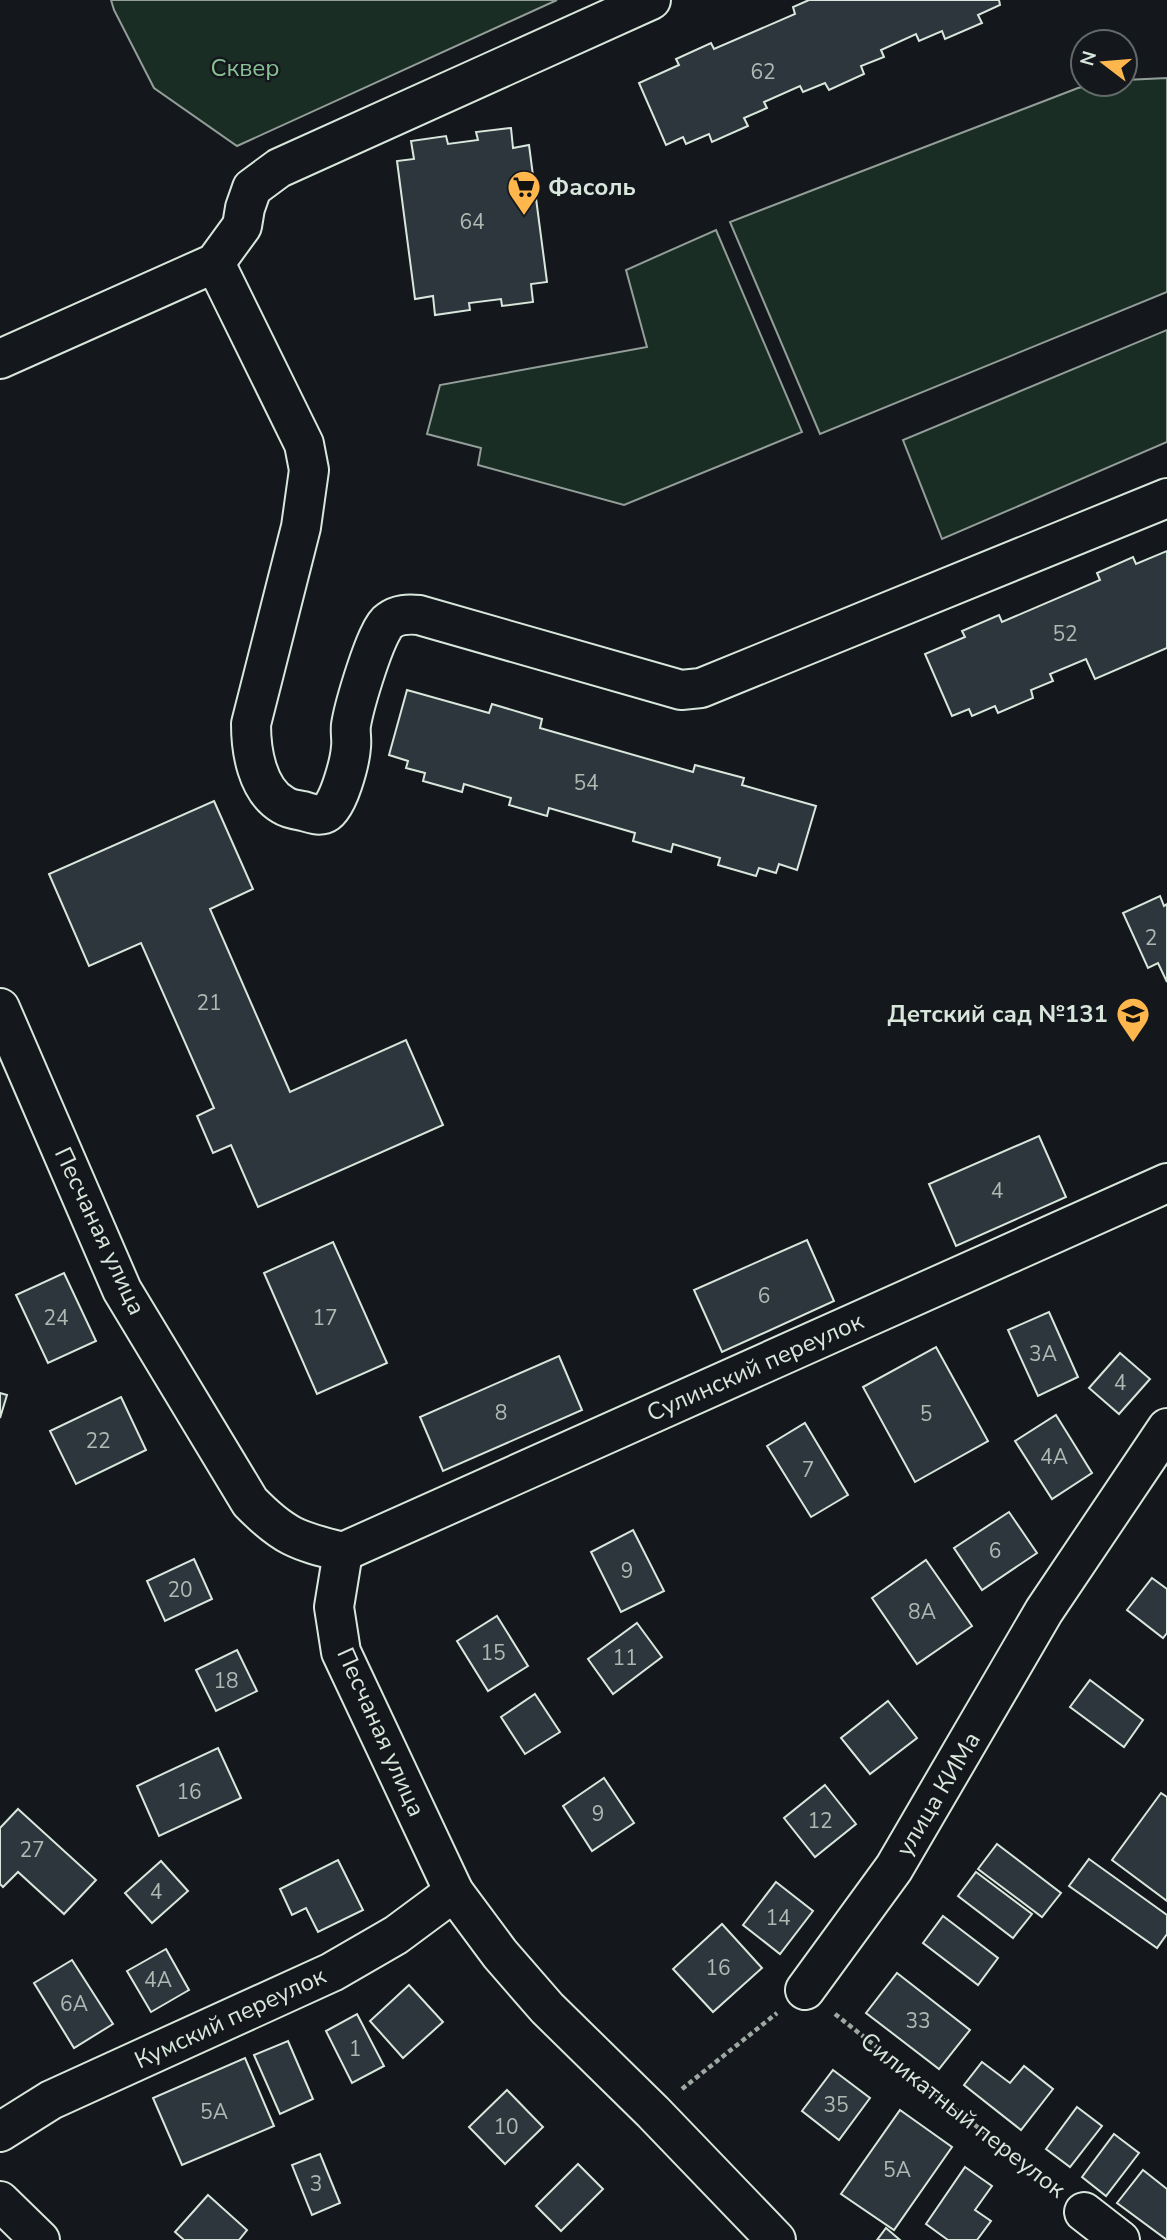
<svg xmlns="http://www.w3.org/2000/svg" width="1167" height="2240" font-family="'Nunito Sans',sans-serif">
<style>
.green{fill:#1a2d24;stroke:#939e99;stroke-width:2}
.building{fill:#2c363c;stroke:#d8e6dc;stroke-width:2}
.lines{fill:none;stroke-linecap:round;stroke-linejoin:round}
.minor-casing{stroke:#d8e6dc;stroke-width:42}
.path{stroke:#9da8a2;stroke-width:4.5;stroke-dasharray:5 3.5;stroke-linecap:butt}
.minor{stroke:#14181c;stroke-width:38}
.labels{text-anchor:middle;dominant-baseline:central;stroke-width:5;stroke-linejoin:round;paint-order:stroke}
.number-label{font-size:21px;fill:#adbab4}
.park-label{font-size:24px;fill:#8ac095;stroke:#14181c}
.poi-label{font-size:24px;font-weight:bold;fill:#d8e6dc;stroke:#14181c;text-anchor:start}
.street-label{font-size:24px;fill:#d8e6dc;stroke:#14181c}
</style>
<rect width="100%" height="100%" fill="#14181c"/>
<g class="green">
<polygon points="111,0 557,0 237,146 154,88 114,10"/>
<polygon points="1167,78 1167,292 820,434 730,222 1078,88 1098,84 1125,84 1125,80"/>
<polygon points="716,230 802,432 624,505 478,465 481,448 427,434 440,385 647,347 626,270"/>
<polygon points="1167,330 1167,442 942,539 903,440"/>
</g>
<g class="building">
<polygon points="809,0 999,0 1000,5 978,15 982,23 945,39 942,31 919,41 916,34 881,50 884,57 861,66 864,74 829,90 825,83 803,92 800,86 764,102 767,108 744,118 748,126 712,142 709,134 686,144 683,137 666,145 639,83 679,65 676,59 711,43 714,49 795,14 793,7"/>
<polygon points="511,128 513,148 529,145 547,282 531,284 533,302 502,306 501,299 469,303 470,310 435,315 433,296 415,299 397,161 414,159 411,141 446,136 448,144 478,140 476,132"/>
<polygon points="1167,551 1167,648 1095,679 1086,659 1050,674 1053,681 1031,690 1033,698 998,713 995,706 972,716 969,709 952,716 925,654 965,637 962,631 999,615 1002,622 1100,580 1097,573 1133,557 1136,564"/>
<polygon points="407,690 489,713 492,704 542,719 540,728 693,772 695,765 744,778 742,785 816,806 797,870 779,864 776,873 759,868 756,876 718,865 720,858 673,844 671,852 633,841 635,833 549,808 547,816 509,805 511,798 464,784 462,792 423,781 425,773 406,768 408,761 389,755"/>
<polygon points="214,801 253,889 210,909 290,1092 406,1040 443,1125 258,1207 231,1145 213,1153 197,1116 214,1108 141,943 89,966 49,874"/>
<polygon points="1160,896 1164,906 1167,904 1167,982 1158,963 1148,968 1123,913"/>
<polygon points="1039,1136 1066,1197 956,1246 929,1184"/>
<polygon points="807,1240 834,1301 722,1352 694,1290"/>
<polygon points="333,1242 387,1363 317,1394 264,1273"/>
<polygon points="64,1273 96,1341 48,1363 16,1295"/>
<polygon points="1049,1312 1078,1377 1038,1396 1008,1330"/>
<polygon points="936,1347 988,1441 915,1482 863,1387"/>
<polygon points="1120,1353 1150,1379 1119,1414 1089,1388"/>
<polygon points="559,1356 582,1410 443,1471 420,1417"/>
<polygon points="0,1393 7,1395 0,1418"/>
<polygon points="121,1397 146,1450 76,1484 50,1431"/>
<polygon points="1056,1415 1092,1473 1052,1499 1015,1441"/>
<polygon points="805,1423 848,1495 811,1517 767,1446"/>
<polygon points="1009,1512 1037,1553 982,1590 954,1548"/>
<polygon points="633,1530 664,1591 621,1612 591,1552"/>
<polygon points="194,1559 212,1599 165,1621 147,1581"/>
<polygon points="926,1560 972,1626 917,1664 872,1598"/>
<polygon points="1152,1578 1167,1589 1167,1633 1163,1638 1127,1610"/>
<polygon points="497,1616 528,1666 488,1691 457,1641"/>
<polygon points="637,1623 662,1657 613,1694 588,1659"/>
<polygon points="237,1650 257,1691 216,1711 196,1670"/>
<polygon points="1090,1680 1143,1720 1124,1747 1070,1707"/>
<polygon points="535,1694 560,1732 525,1754 501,1717"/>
<polygon points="888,1701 917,1738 870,1774 841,1738"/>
<polygon points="218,1748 241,1798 159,1836 137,1786"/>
<polygon points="604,1778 634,1823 592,1851 563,1806"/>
<polygon points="825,1785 856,1824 815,1857 784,1818"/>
<polygon points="1161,1793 1167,1797 1167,1901 1112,1860"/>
<polygon points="18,1809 96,1880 64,1914 18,1872 3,1887 0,1884 0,1828"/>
<polygon points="997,1844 1061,1893 1042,1917 978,1869"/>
<polygon points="1089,1859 1167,1915 1167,1934 1157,1948 1069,1886"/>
<polygon points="338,1860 363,1910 318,1932 306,1908 292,1915 280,1889"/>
<polygon points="161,1861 188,1891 152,1923 125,1893"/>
<polygon points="976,1872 1032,1914 1013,1938 958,1896"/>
<polygon points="776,1882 813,1911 780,1954 743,1925"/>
<polygon points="943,1916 998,1958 978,1985 923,1943"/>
<polygon points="722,1924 762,1968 713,2012 673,1969"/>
<polygon points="166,1949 189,1990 151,2012 127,1971"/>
<polygon points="72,1960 113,2024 74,2048 34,1983"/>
<polygon points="897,1973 970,2030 939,2069 866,2013"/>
<polygon points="409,1985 443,2022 403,2058 370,2021"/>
<polygon points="357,2014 384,2066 352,2083 326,2031"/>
<polygon points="288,2041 313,2099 280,2114 254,2055"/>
<polygon points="245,2058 274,2126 182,2165 153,2098"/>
<polygon points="982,2062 1010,2083 1024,2066 1053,2089 1021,2130 964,2085"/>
<polygon points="833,2070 870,2098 839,2140 802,2111"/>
<polygon points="507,2090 543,2127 505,2164 469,2127"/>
<polygon points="1077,2107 1102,2126 1070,2167 1046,2149"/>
<polygon points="900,2110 952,2147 894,2230 841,2194"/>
<polygon points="1114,2134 1139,2153 1106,2196 1082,2177"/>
<polygon points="320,2154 340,2203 312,2215 292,2165"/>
<polygon points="578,2164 603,2189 561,2231 536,2206"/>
<polygon points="965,2167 992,2186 975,2210 991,2221 977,2240 948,2240 926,2224"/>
<polygon points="1143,2170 1167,2189 1167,2240 1117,2203"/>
<polygon points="208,2195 247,2230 239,2240 184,2240 175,2232"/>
<polygon points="886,2228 900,2240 877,2240"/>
</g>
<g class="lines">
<defs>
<g id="minor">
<path d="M215 263 304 444 309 470 301 527 251 724C251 751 257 790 283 805 289 809 297 810 303 811 310 813 317 816 324 814 338 810 350 761 351 747 352 740 350 732 351 725 354 707 376 629 389 621 398 614 408 614 419 615L681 690 701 688 1167 498"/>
<polyline points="0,359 215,263 242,226 245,208 252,188 279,168 651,0"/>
<path d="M0 1008 122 1290 250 1502C283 1536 297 1541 343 1552"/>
<polyline points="343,1552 1167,1183"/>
<polyline points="343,1552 334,1607 341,1652 454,1892 500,1954 547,2008 653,2112 776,2240"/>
<polyline points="805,1990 894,1868 1044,1611 1167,1428"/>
<polyline points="0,2132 51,2100 332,1972 396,1935 454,1892"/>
<polyline points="0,2201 40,2240"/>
<polyline points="1084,2212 1120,2240"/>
</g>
</defs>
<use href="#minor" class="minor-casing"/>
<g class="path">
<polyline points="835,2014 1053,2187"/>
<polyline points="682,2089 777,2013"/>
</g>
<use href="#minor" class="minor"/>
</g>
<defs>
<symbol id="supermarket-pin" viewBox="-11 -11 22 30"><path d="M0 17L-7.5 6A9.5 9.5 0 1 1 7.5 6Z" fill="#ffb74d" stroke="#14181c"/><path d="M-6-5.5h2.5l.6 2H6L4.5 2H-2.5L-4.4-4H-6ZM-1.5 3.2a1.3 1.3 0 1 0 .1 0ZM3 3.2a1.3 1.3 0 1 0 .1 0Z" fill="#111"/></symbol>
<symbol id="school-pin" viewBox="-11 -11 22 30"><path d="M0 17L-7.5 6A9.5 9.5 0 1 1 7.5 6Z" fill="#ffb74d" stroke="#14181c"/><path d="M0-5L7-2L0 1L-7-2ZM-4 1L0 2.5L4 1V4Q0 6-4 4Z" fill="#111"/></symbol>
</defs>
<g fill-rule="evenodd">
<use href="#supermarket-pin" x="505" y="168" width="38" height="52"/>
<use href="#school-pin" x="1114" y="995" width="38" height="52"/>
</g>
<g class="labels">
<g class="number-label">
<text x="763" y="72">62</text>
<text x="472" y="222">64</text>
<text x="1065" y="634">52</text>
<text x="586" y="783">54</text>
<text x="1151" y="938">2</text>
<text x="209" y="1003">21</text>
<text x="997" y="1191">4</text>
<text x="764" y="1296">6</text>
<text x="56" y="1318">24</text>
<text x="325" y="1318">17</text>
<text x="1043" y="1354">3А</text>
<text x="1120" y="1383">4</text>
<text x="501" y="1413">8</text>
<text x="926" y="1414">5</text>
<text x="98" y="1441">22</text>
<text x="1054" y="1457">4А</text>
<text x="808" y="1470">7</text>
<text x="995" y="1551">6</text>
<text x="627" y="1571">9</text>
<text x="180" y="1590">20</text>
<text x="922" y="1612">8А</text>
<text x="493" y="1653">15</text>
<text x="625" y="1658">11</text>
<text x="226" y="1681">18</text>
<text x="189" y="1792">16</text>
<text x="598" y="1814">9</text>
<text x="820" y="1821">12</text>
<text x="32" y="1850">27</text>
<text x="156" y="1892">4</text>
<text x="778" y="1918">14</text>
<text x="718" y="1968">16</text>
<text x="158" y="1980">4А</text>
<text x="74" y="2004">6А</text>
<text x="918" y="2021">33</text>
<text x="355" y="2049">1</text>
<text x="836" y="2105">35</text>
<text x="214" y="2112">5А</text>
<text x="506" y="2127">10</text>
<text x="897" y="2170">5А</text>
<text x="316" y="2184">3</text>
</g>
<g class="park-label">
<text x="245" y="68">Сквер</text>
</g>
<g class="poi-label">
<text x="548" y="187">Фасоль</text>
<text x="1108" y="1014" text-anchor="end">Детский сад №131</text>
</g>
<g class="street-label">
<text transform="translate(100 1231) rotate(65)">Песчаная улица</text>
<text transform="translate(755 1367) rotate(-24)">Сулинский переулок</text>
<text transform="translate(381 1732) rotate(66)">Песчаная улица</text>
<text transform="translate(938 1794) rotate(-59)">улица КИМа</text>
<text transform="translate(230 2018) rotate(-25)">Кумский переулок</text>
<text transform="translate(963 2115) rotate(38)">Силикатный переулок</text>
</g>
</g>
<g transform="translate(1104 63) rotate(286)"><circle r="33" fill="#14181c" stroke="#626a69" stroke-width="2"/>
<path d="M0-5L12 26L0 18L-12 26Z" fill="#ffb74d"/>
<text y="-10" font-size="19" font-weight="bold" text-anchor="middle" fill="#d8e6dc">N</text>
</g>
</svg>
